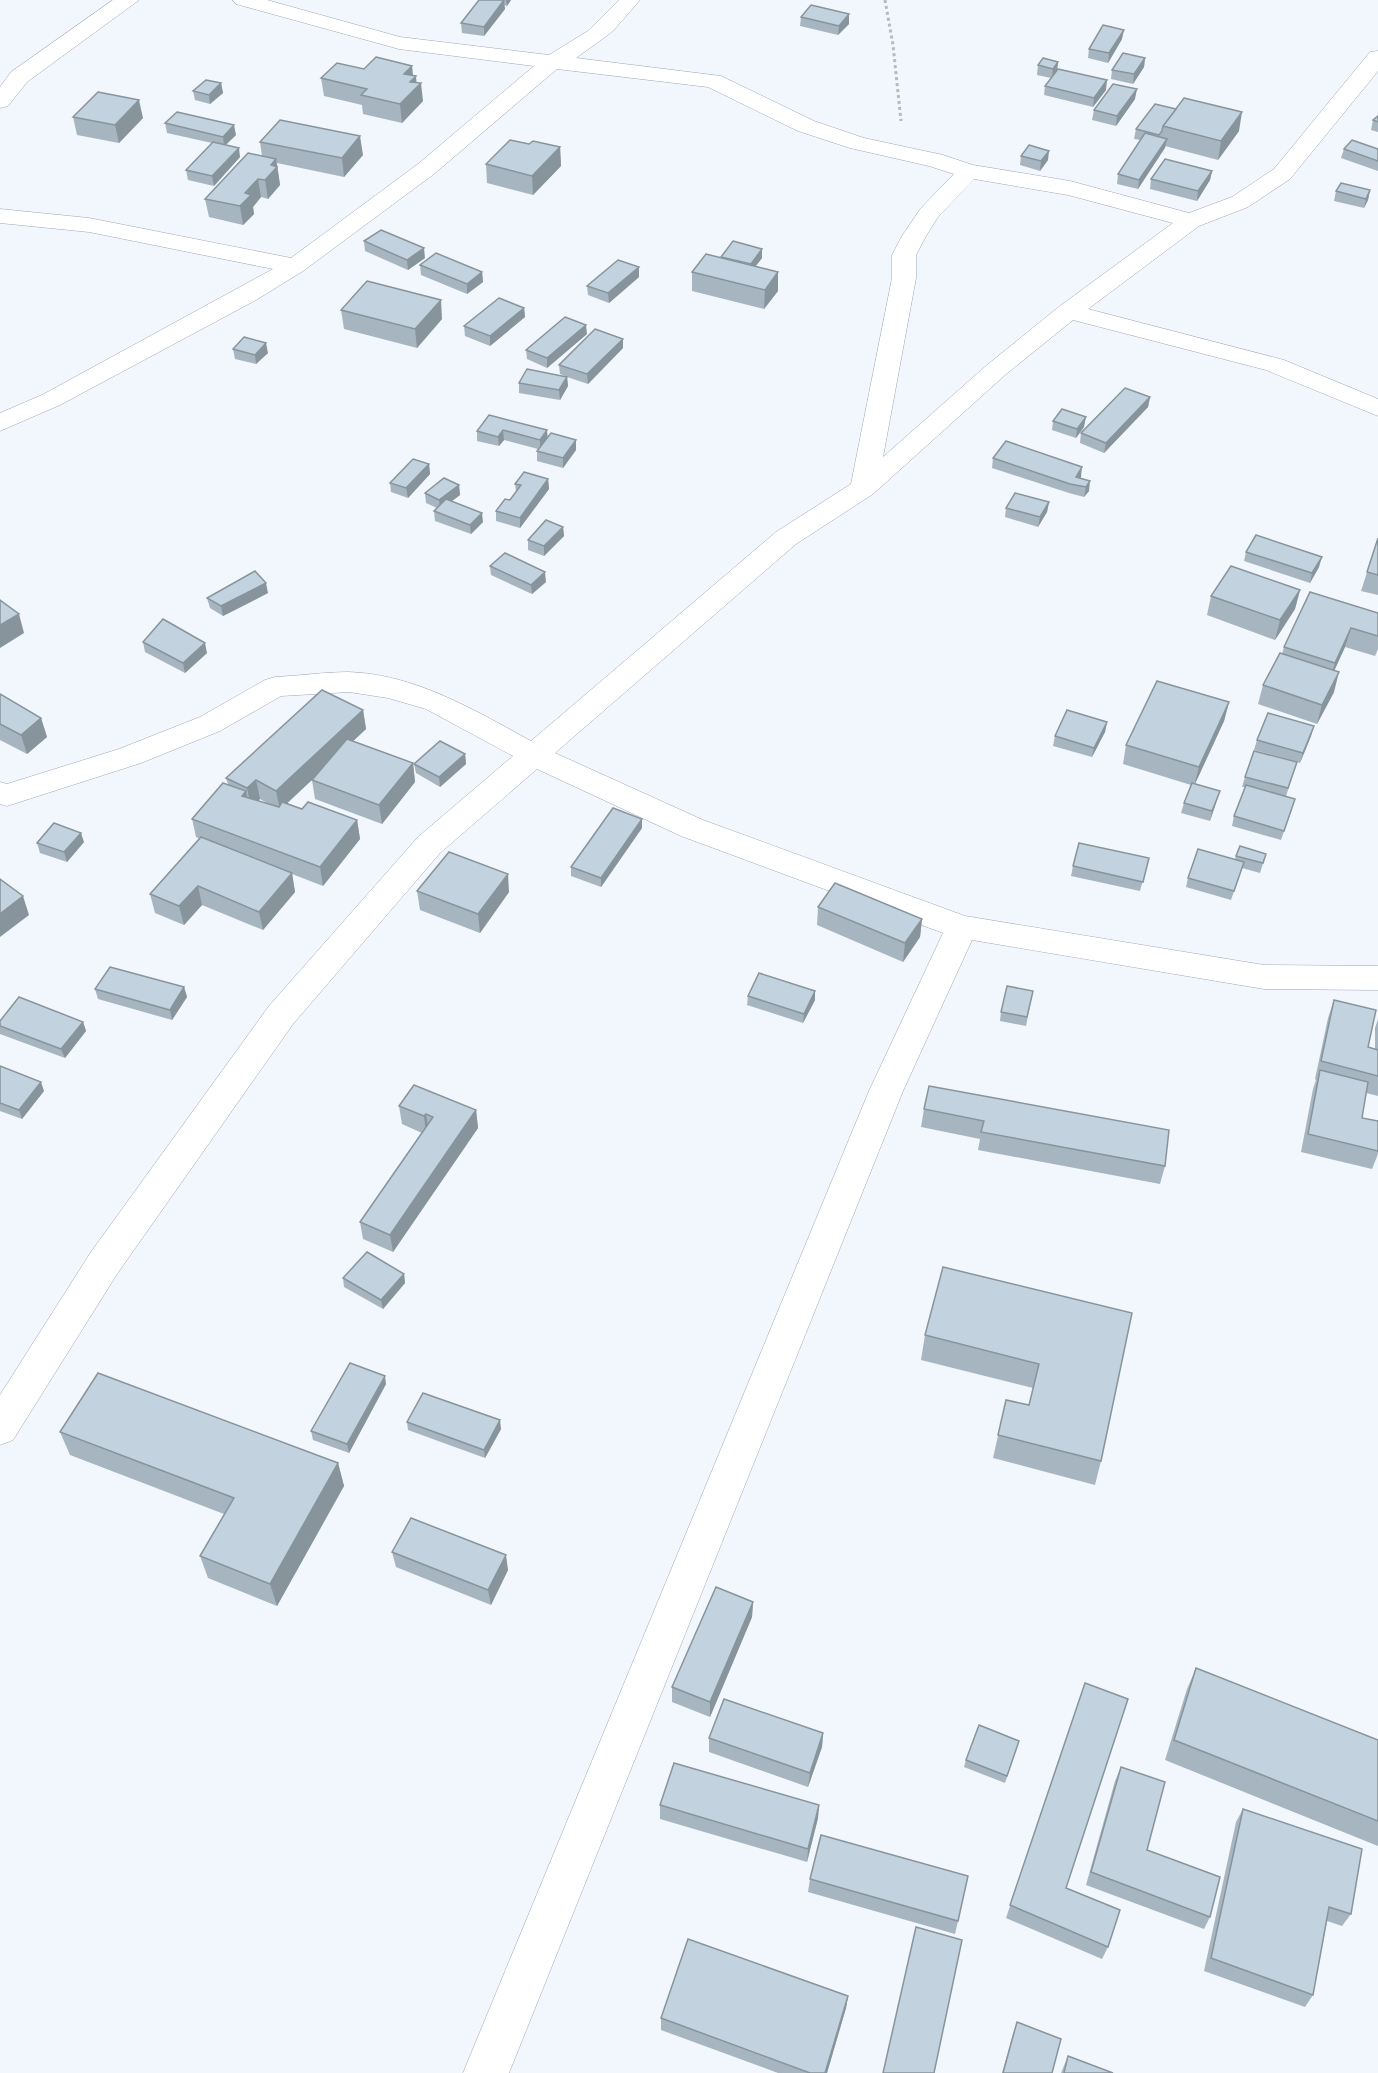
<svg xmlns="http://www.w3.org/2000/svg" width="1378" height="2073" font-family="'Space Grotesk',sans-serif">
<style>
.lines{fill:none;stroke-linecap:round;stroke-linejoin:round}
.street-casing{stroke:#9ea6b6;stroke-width:1}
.path{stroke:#b5b9c0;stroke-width:3;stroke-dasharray:3 3;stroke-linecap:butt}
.street{fill:#fff;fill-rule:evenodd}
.wall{fill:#a7b5c0;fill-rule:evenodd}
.shaded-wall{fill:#88949c}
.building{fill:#c2d3df;stroke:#88949c;stroke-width:1.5}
</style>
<rect width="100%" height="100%" fill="#f2f6fd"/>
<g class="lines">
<defs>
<g id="street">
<polygon points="113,0 139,0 27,82 8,106 0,108 0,87 11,72"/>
<path d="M233 0H267L400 37 549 55 588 31 619 0H640L612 32 576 58 721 76 814 121 864 138 943 155 973 165 1070 181 1189 213 1232 197 1274 169 1370 52 1378 51V71L1290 179 1248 207 1199 226 1088 309 1284 360 1378 399V416L1266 370 1073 320 1005 375 873 494 796 544 555 753 703 820 965 916 1264 965 1378 966V990L1264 989 972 940 903 1091 509 2073H463L869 1091 943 933 681 836 537 769 440 853 293 1024 117 1274 13 1440 0 1445V1395L91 1252 269 1006 418 837 513 756 426 709 388 698 349 692 281 696 220 731 141 763 7 806 0 804V782L7 784 119 749 200 717 265 680 275 677C299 676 324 672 348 672 415 674 474 710 531 741L776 532 851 484 892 278V255L902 236 921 208 954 174 929 166 850 148 798 131 708 87 557 69 434 174 303 271 256 300 60 405 0 431V413L42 395 273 269 89 232 0 223V209L89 218 291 258 418 164 534 66 399 49 236 4ZM974 179 1068 195 1173 223 1060 306 987 365 883 457 916 278V255L926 236 938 217Z"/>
</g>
</defs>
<use href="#street" class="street-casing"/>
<polyline class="path" points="885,0 893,45 901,121"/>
<use href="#street" class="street"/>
</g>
<g class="wall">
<polygon points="479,0 511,0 507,6 504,5 505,9 484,36 462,33 461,23"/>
<polygon points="849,14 849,24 838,35 800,26 801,17"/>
<polygon points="1122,39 1108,63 1088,58 1089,49"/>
<polygon points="1145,58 1144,67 1133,84 1111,79 1112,70"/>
<polygon points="1058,62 1057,70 1106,90 1093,107 1044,95 1045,86 1051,78 1037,75 1038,65"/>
<polygon points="412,66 413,76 423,101 402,123 363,114 362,105 324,96 321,78 364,69"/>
<polygon points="221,83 223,93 210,104 195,100 193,91"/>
<polygon points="1135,99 1116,126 1092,120 1094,110"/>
<polygon points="1155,104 1239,131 1218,160 1165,146 1138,189 1117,184 1118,174 1141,140 1134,139 1136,129"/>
<polygon points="1378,116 1378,132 1371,130 1373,120"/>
<polygon points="73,117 143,118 119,143 77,135"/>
<polygon points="165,123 236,135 226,145 240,157 214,186 188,180 186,170 212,143 167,133"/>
<polygon points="260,142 363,155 344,177 277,163 280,185 268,199 261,197 253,207 254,214 243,225 209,217 205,199 262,156"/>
<polygon points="529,144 560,147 561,166 533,195 487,183 486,164"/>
<polygon points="1344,149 1378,149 1378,171 1341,158"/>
<polygon points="1021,156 1048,160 1040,171 1020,165"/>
<polygon points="1212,171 1210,180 1197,201 1150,189 1151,179"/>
<polygon points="1370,190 1368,200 1364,208 1334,201 1336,191"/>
<polygon points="364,241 425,258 408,270 365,251"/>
<polygon points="762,249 762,258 756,266 778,272 778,291 764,309 692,291 692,272 721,258 721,257"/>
<polygon points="420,265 482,272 483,282 467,294 421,275"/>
<polygon points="639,277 609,303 588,295 587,286"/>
<polygon points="524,308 525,317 490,346 465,336 464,326"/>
<polygon points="341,310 442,319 417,348 344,329"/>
<polygon points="587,334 547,368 527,359 526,350"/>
<polygon points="623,348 588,384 567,377 568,386 560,400 519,393 519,383 565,376 560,374 559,365"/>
<polygon points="233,349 268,353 256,364 235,359"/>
<polygon points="1150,397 1148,407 1104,453 1080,443 1081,433"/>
<polygon points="489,415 547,437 576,440 576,450 563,468 537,461 537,451 538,449 504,440 499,446 477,441 477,431"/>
<polygon points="1053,421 1084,427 1076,438 1052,430"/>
<polygon points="993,458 1081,477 1080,478 1089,491 1084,497 1069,493 992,468"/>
<polygon points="429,464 430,474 408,498 391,492 390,483"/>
<polygon points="548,479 549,489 520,528 496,521 496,511 510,500 516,492 515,484"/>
<polygon points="459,485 460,495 452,501 483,522 471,534 435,521 434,511 437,508 426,503 425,493"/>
<polygon points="1049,502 1047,512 1038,527 1005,517 1006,508"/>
<polygon points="563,527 564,536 544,556 528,550 528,540"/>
<polygon points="1378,538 1378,595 1361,591"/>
<polygon points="1246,552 1319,567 1310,583 1244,561"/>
<polygon points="490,566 546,582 532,594 491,575"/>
<polygon points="1300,590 1295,609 1275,640 1207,615 1211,596"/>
<polygon points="268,593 223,616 210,608 207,598"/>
<polygon points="1378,613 1378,649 1375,656 1345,647 1334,671 1334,692 1317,724 1258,704 1263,685 1282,654 1284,647"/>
<polygon points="143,642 207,653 185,673 145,652"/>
<polygon points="0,694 41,718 47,737 27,754 0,740"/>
<polygon points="1229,702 1224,721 1195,784 1220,791 1210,821 1181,813 1184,803 1191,785 1123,764 1126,745"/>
<path d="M363 710 366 729 353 741 413 763 415 782 382 824 315 799 312 780 316 776 287 803 302 809 357 820 360 839 323 886 292 874 295 892 263 930 202 905 184 925 155 913 150 894 200 839 196 837 192 819 228 784 226 778ZM260 799 269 804 258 801Z"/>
<polygon points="1107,722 1105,732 1092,757 1053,746 1055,736"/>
<polygon points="1311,736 1300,763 1297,762 1286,796 1292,809 1281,840 1232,826 1234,816 1246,787 1242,787 1245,777 1295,761 1254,750 1257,740"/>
<polygon points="465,754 466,764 440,787 416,773 414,764"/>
<polygon points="642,828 601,887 571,876 571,867"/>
<polygon points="84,842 67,862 40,853 37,843"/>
<polygon points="1266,854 1260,873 1242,868 1231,900 1186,887 1188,878 1235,859 1236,856"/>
<polygon points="1149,858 1140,891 1071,876 1073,866"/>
<polygon points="417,891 509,892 480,933 420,910"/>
<polygon points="818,907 922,919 920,937 903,962 817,925"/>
<polygon points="184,987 187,997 172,1020 98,999 95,989"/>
<polygon points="1033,991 1026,1026 1000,1021 1001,1012"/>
<polygon points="748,996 815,1000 803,1023 747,1005"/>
<polygon points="1334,1000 1368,1047 1375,1049 1375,1028 1378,1019 1378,1096 1366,1093 1362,1118 1378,1121 1378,1154 1372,1169 1301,1152 1313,1089 1316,1080 1315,1079 1328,1018"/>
<polygon points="0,1021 83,1022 86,1031 65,1058 0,1034"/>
<polygon points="0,1066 44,1091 22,1119 0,1111"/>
<polygon points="929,1086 1165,1166 1160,1184 978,1150 980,1139 921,1127 924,1109"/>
<polygon points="399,1106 476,1110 478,1128 393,1252 363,1239 360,1222 422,1133 402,1124"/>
<polygon points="404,1274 405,1283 383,1309 344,1287 343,1278"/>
<polygon points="1132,1313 1101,1461 1095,1485 993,1458 1006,1400 1029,1405 1033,1388 921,1360 925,1335"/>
<polygon points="386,1384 349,1453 313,1440 311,1431"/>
<polygon points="407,1422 501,1429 485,1458 408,1430"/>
<polygon points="60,1432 338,1463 344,1486 277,1606 208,1578 200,1556 224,1514 70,1455"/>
<polygon points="392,1552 508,1570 491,1605 396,1567"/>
<polygon points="753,1602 752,1617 710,1717 672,1702 672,1687"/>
<polygon points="1196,1668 1378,1740 1378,1846 1165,1760 1187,1689"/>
<polygon points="1085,1683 1066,1888 1108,1947 1102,1959 1006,1918"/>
<polygon points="823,1733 822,1747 808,1787 709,1752 709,1738"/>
<polygon points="1019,1741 1005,1783 964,1767 966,1760"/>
<polygon points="1121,1767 1147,1850 1210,1917 1204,1929 1086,1885 1115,1781"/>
<polygon points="660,1805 819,1805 818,1818 807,1862 660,1819"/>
<polygon points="1243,1809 1351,1914 1342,1926 1327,1921 1313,1995 1305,2007 1204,1971 1236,1822"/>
<polygon points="810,1879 958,1921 955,1934 808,1892"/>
<polygon points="848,1996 846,2008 827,2073 778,2073 661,2030 661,2018"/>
<polygon points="1017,2022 1052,2073 1002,2073 1013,2034"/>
<polygon points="1068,2056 1113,2073 1061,2073"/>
</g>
<g class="shaded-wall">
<polygon points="504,0 505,9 484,36 484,27"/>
<polygon points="506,0 511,0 507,6"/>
<polygon points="849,14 849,24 838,35 839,26"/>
<polygon points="1124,30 1122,39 1108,63 1109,53"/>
<polygon points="1145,58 1144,67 1133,84 1134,74"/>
<polygon points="1058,62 1057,71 1052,78 1053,69"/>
<polygon points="412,66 413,78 416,76 417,87 421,83 423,101 402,123 400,104 404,74"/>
<polygon points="1107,80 1106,90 1093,107 1094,98"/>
<polygon points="221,83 223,93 210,104 209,95"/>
<polygon points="1137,89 1135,99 1116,126 1117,116"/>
<polygon points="139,100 143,118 119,143 115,125"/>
<polygon points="1242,112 1239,131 1218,160 1221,141"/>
<polygon points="234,125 236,135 224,146 223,137"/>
<polygon points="360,136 363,155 344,177 342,158"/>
<polygon points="1167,139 1165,148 1138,189 1139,180"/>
<polygon points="560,147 561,166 533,195 532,176"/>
<polygon points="239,148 240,157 214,186 212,176"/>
<polygon points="1049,151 1048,160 1040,171 1041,161"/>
<polygon points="276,159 280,185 268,199 265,180 271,165"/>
<polygon points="1212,171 1210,180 1197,201 1198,191"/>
<polygon points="258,179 261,197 253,207 254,214 243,225 240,206 245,193"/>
<polygon points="1370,190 1368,200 1364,208 1366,199"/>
<polygon points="424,248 425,258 408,270 407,260"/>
<polygon points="762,249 762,258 750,273 751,264"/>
<polygon points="639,267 639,277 609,303 608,293"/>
<polygon points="482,272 483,282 467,294 467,284"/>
<polygon points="778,272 778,291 764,309 765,290"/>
<polygon points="441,300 442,319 417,348 415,329"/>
<polygon points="524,308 525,317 490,346 490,336"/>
<polygon points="586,325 587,334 547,368 547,358"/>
<polygon points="623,339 623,348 588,384 587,374"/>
<polygon points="266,343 268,353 256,364 255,355"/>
<polygon points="567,377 568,386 560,400 559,390"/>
<polygon points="1150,397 1148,407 1104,453 1106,443"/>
<polygon points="1086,417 1084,427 1076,438 1077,429"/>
<polygon points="503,430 504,440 499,446 498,437"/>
<polygon points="547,430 548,440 540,450 540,440"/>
<polygon points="576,440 576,450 563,468 563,458"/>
<polygon points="429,464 430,474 408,498 406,488"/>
<polygon points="1082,467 1081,477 1075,485 1076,477"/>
<polygon points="548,479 549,489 520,528 520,518"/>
<polygon points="1090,481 1089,491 1084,497 1086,487"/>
<polygon points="459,485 460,495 440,510 439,500"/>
<polygon points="1049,502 1047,512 1038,527 1040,517"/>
<polygon points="482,513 483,522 471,534 470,525"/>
<polygon points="563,527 564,536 544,556 544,546"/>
<polygon points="1322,557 1319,567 1310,583 1312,573"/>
<polygon points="545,572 546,582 532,594 531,585"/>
<polygon points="266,583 268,593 223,616 221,606"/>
<polygon points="1300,590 1295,609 1275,640 1280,620"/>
<polygon points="19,614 24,633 0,648 0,625"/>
<polygon points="1351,628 1345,647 1329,682 1335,663"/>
<polygon points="205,643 207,653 185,673 183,663"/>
<polygon points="1339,672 1334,692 1317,724 1322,705"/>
<polygon points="1229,702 1224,721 1194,786 1199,767"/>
<polygon points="363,710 366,729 280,810 276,791"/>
<polygon points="41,718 47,737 27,754 21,735"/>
<polygon points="1107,722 1105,732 1092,757 1094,748"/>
<polygon points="1314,726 1311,736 1300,763 1303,753"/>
<polygon points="465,754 466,764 440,787 439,777"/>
<polygon points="413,763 415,782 382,824 379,805"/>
<polygon points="256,780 260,799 251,807 247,788"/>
<polygon points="246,791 250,810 242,796"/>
<polygon points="1220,791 1210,821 1212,811"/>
<polygon points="642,819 642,828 601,887 601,878"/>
<polygon points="357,820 360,839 323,886 320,867"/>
<polygon points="81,833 84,842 67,862 64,852"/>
<polygon points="292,873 295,892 263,930 259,912"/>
<polygon points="508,874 509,892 480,933 478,914"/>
<polygon points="198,886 202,905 184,925 179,906"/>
<polygon points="23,896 29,915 0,937 0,914"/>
<polygon points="922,919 920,937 903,962 905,943"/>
<polygon points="184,987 187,997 172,1020 170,1010"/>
<polygon points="815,991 815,1000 803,1023 804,1014"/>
<polygon points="83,1022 86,1031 65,1058 61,1049"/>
<polygon points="41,1082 44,1091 22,1119 19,1110"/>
<polygon points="476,1110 478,1128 393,1252 390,1235"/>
<polygon points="426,1114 429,1132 426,1134 424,1116"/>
<polygon points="404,1274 405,1283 383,1309 381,1300"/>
<polygon points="385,1376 386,1384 349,1453 347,1444"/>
<polygon points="500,1420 501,1429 485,1458 484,1450"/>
<polygon points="338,1463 344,1486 277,1606 270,1584"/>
<polygon points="506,1555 508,1570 491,1605 488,1590"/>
<polygon points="753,1602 752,1617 710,1717 710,1702"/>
<polygon points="823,1733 822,1747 808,1787 810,1773"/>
<polygon points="819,1805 818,1818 807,1862 808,1849"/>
<polygon points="848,1996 846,2008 827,2073 825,2073"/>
</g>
<g class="building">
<polygon points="479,0 504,0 484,27 461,23"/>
<polygon points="811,5 849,14 839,26 801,17"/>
<polygon points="1103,25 1124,30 1109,53 1089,49"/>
<polygon points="1123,53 1145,58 1134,74 1112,70"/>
<polygon points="376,57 412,66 404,74 416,76 410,82 421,83 400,104 361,95 367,89 321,78 337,63 364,69"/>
<polygon points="1043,58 1058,62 1053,69 1038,65"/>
<polygon points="1058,69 1107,80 1094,98 1045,86"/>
<polygon points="206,80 221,83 209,95 193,91"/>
<polygon points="1113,84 1137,89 1117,116 1094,110"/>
<polygon points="98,92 139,100 115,125 73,117"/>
<polygon points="1184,98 1242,112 1221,141 1163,126"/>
<polygon points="1155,104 1176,109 1163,126 1162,131 1159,135 1136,129"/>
<polygon points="177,112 234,125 223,137 165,123"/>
<polygon points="1378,116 1378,122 1373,120"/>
<polygon points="280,120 360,136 342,158 260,142"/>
<polygon points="1145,133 1167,139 1139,180 1118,174"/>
<polygon points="510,140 529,144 533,141 560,147 532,176 486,164"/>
<polygon points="1352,140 1378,149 1378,161 1344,149"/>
<polygon points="213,142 239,148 212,176 186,170"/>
<polygon points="1029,145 1049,151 1041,161 1021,156"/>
<polygon points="248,153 276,159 271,165 277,167 265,180 258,179 245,193 251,195 240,206 205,199"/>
<polygon points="1165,159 1212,171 1198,191 1151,179"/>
<polygon points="1341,183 1370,190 1366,199 1336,191"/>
<polygon points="381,230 424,248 407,260 364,241"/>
<polygon points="733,241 762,249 751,264 721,257"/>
<polygon points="436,253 482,272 467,284 420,265"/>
<polygon points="706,254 778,272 765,290 692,272"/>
<polygon points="618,260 639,267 608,293 587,286"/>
<polygon points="367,281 441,300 415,329 341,310"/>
<polygon points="499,298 524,308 490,336 464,326"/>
<polygon points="565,317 586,325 547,358 526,350"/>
<polygon points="595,329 623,339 587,374 559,365"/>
<polygon points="244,337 266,343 255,355 233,349"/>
<polygon points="527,369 567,377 559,390 519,383"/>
<polygon points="1125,388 1150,397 1106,443 1081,433"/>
<polygon points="1062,409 1086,417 1077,429 1053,421"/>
<polygon points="489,415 547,430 540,440 503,430 498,437 477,431"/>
<polygon points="551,433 576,440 563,458 537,451"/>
<polygon points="1006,441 1082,467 1076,477 1090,481 1086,487 1070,484 993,458"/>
<polygon points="413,459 429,464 406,488 390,483"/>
<polygon points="524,472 548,479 520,518 496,511 505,499 510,500 521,485 515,484"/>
<polygon points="444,478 459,485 439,500 425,493"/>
<polygon points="1015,493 1049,502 1040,517 1006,508"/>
<polygon points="446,499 482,513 470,525 434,511"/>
<polygon points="546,520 563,527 544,546 528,540"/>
<polygon points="1256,535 1322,557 1312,573 1246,552"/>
<polygon points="1378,538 1378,575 1367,572"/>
<polygon points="505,553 545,572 531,585 490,566"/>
<polygon points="1231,566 1300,590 1280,620 1211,596"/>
<polygon points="255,571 266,583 221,606 207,598"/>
<polygon points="1310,592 1378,613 1378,636 1351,628 1335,663 1284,647"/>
<polygon points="0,600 19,614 0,625"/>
<polygon points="163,619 205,643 183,663 143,642"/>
<polygon points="1280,653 1339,672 1322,705 1263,685"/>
<polygon points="1157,681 1229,702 1199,767 1126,745"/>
<polygon points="322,690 363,710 276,791 256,780 247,788 226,778"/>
<polygon points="0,694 41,718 21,735 0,724"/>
<polygon points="1067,710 1107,722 1094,748 1055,736"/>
<polygon points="1268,713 1314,726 1303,753 1257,740"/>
<polygon points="347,739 413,763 379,805 312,780"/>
<polygon points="440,741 465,754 439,777 414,764"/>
<polygon points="1254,751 1297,762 1288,788 1245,777"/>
<polygon points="223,783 246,791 242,796 279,807 282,802 302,809 308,802 357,820 320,867 192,819"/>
<polygon points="1192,783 1220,791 1212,811 1184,803"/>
<polygon points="1246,785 1295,799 1284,831 1234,816"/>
<polygon points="613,808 642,819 601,878 571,867"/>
<polygon points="54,823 81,833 64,852 37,843"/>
<polygon points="201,837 292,873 259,912 198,886 179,906 150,894"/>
<polygon points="1079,843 1149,858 1143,882 1073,866"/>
<polygon points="1240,846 1266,854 1263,863 1236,856"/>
<polygon points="1198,849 1244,862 1234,891 1188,878"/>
<polygon points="449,852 508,874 478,914 417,891"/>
<polygon points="0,879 23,896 0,914"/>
<polygon points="835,883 922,919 905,943 818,907"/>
<polygon points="110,967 184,987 170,1010 95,989"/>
<polygon points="759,973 815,991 804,1014 748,996"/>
<polygon points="1007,986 1033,991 1027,1017 1001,1012"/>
<polygon points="19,997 83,1022 61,1049 0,1026 0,1021"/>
<polygon points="1334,1000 1376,1010 1368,1047 1378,1050 1378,1076 1321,1061"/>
<polygon points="0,1066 41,1082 19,1110 0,1103"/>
<polygon points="1320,1070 1368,1082 1362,1118 1378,1121 1378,1151 1308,1134"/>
<polygon points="414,1085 476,1110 390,1235 360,1222 433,1117 426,1114 424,1116 399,1106"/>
<polygon points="929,1086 1169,1130 1165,1166 981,1132 984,1121 924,1109"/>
<polygon points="367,1252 404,1274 381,1300 343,1278"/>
<polygon points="943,1267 1132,1313 1101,1461 998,1435 1006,1400 1029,1405 1039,1364 925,1335"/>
<polygon points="350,1363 385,1376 347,1444 311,1431"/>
<polygon points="98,1373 338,1463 270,1584 200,1556 234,1498 60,1432"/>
<polygon points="423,1393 500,1420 484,1450 407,1422"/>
<polygon points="411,1518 506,1555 488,1590 392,1552"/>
<polygon points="716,1587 753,1602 710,1702 672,1687"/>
<polygon points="1196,1668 1378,1740 1378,1821 1174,1740"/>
<polygon points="1085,1683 1128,1699 1066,1888 1120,1910 1108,1947 1010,1905"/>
<polygon points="724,1699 823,1733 810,1773 709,1738"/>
<polygon points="979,1725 1019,1741 1007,1776 966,1760"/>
<polygon points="674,1763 819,1805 808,1849 660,1805"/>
<polygon points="1121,1767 1165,1782 1147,1850 1220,1877 1210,1917 1091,1872"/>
<polygon points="1243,1809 1362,1849 1351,1914 1329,1907 1313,1995 1211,1958"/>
<polygon points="821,1835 968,1876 958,1921 810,1879"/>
<polygon points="916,1927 962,1940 934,2073 883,2073"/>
<polygon points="688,1939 848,1996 825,2073 810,2073 661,2018"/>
<polygon points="1017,2022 1061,2039 1052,2073 1003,2073"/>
<polygon points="1068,2056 1113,2073 1064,2073"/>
</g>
</svg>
